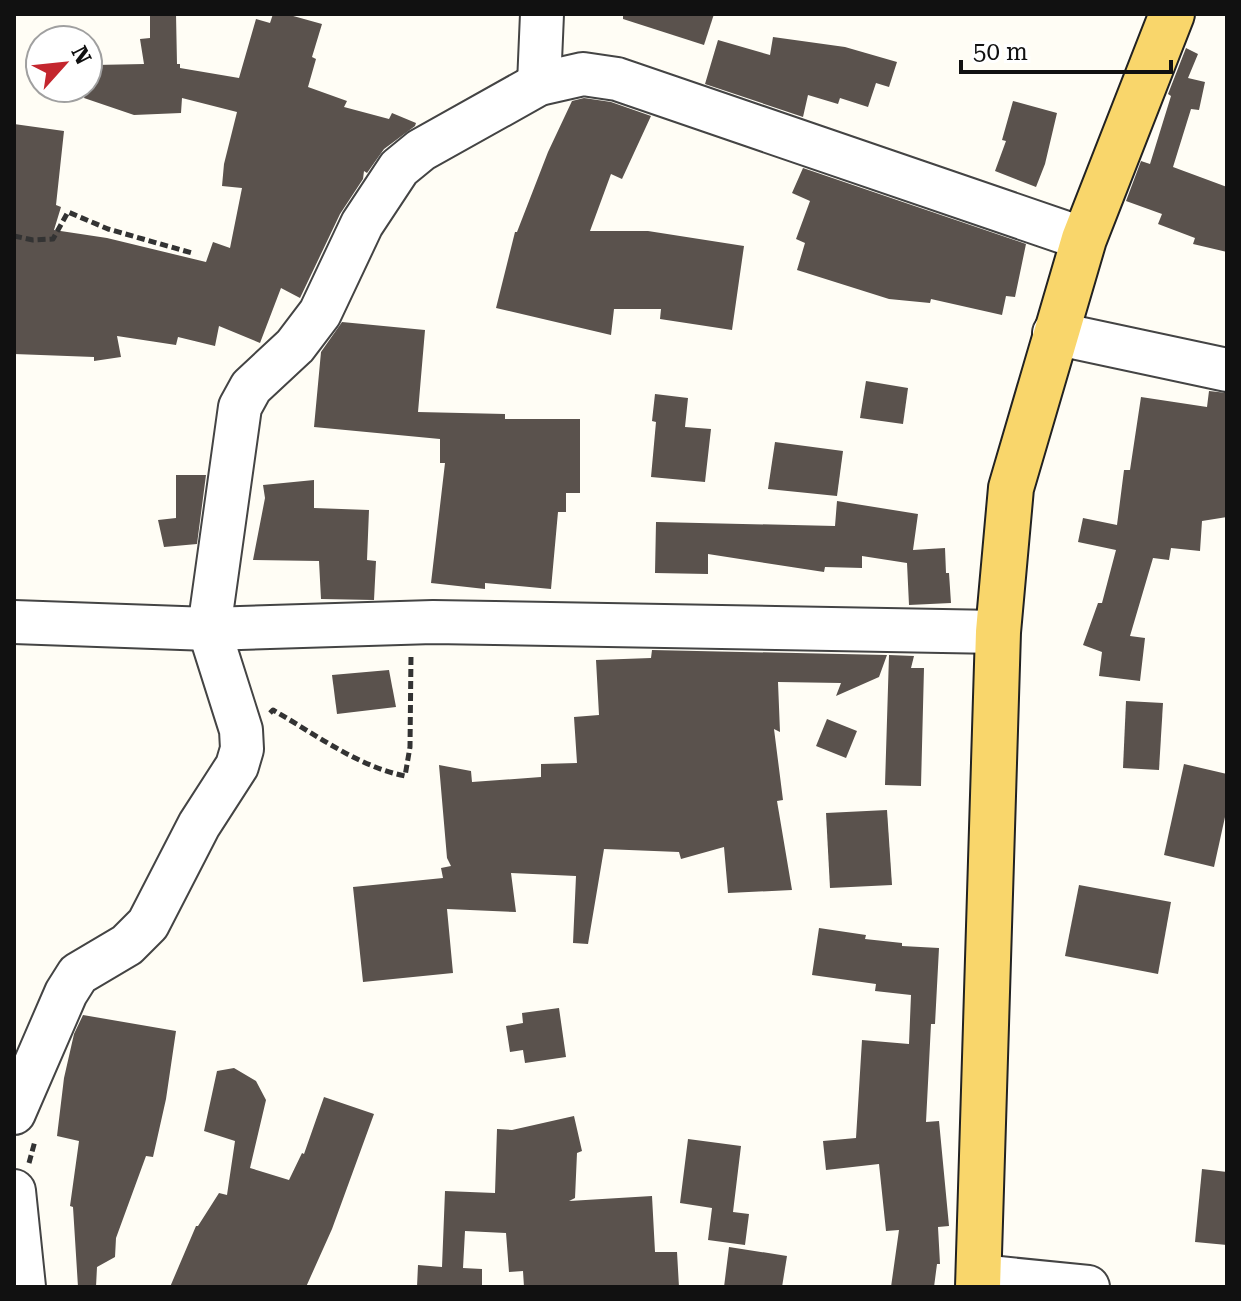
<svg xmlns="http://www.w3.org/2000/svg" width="1241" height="1301" font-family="'Roboto Serif',serif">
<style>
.building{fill:#5a524d}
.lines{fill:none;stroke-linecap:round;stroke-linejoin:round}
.minor-casing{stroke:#444;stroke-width:46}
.major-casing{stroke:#222;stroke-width:48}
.path{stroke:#333;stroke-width:5;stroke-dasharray:8 4;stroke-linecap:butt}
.minor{stroke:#fff;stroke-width:42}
.major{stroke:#f9d66b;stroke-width:44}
</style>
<rect width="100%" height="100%" fill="#fffdf5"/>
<g class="building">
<polygon points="150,14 176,14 177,64 180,64 180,68 239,78 256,19 270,23 273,14 286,14 322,24 312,57 316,59 308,87 347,101 344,107 389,119 392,113 416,123 415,126 384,149 367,173 364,171 363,179 340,214 300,298 281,288 260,343 219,326 215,346 178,337 176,345 117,336 121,357 94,361 94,357 14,354 14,124 64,131 56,205 61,207 54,230 107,238 206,262 213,242 230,248 242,188 222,186 224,164 237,112 182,98 181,113 134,115 84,98 95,65 144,64 140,39 150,38"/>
<polygon points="623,14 714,14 704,45 623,19"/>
<polygon points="773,37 845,47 897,62 889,87 876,83 868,107 840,98 838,104 808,95 803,117 705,84 718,40 770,55"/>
<polygon points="1186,48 1198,54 1188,78 1205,82 1199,110 1191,109 1173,167 1227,187 1227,252 1193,244 1195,238 1158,224 1162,214 1126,201 1141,161 1150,164 1171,96 1168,94"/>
<polygon points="584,98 611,102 651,116 622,179 611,174 590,231 648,231 744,246 732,330 660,319 661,309 614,309 611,335 496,308 515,232 517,232 548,152 572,101"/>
<polygon points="1013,101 1057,113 1045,164 1036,187 995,171 1006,141 1002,140"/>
<polygon points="803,168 1026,244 1015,297 1006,296 1002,315 931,299 930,303 889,299 797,270 805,243 796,239 810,201 792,193"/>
<polygon points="342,322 425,330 418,412 505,414 505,419 580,419 580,493 566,493 566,512 558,512 551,589 485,583 485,589 431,583 445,463 440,463 440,439 314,427 321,352"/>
<polygon points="866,381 908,388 903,424 860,418"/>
<polygon points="1209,391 1227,393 1227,517 1202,521 1200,551 1171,548 1169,560 1153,558 1130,636 1145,638 1140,681 1099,676 1102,652 1083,645 1098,603 1102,603 1116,550 1078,542 1083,518 1117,525 1124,470 1130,470 1141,397 1207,407"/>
<polygon points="655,394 688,398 685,427 711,429 705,482 651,477 656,422 652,421"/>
<polygon points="775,442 843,451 837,496 768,489"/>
<polygon points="176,475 206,475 197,544 164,547 158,520 176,518"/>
<polygon points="314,480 314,508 369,510 367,560 376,561 374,600 321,599 319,561 253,560 265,498 263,485"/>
<polygon points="837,501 918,514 913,550 945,548 946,573 949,573 951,603 909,605 907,563 862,556 862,568 825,567 824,572 708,554 708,574 655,573 656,522 835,526"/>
<polygon points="652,650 887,655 879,677 836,696 841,683 778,682 780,732 774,729 783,800 777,801 792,890 728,893 724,847 681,859 679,852 604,849 588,944 573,943 576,876 511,873 516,912 447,909 453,973 363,982 353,887 443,878 441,868 451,866 447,858 439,765 471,771 472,782 541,777 541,764 577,763 574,717 599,715 596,660 651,658"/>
<polygon points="889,655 914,656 911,668 924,668 921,786 885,785"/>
<polygon points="389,670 396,707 337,714 332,675"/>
<polygon points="1126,701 1163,703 1159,770 1123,768"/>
<polygon points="827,719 857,731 846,758 816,746"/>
<polygon points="1184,764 1227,774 1227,808 1214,867 1164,855"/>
<polygon points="887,810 892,885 830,888 826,813"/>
<polygon points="1079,885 1171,902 1158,974 1065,956"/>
<polygon points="819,928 866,935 865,939 902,943 902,946 939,948 935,1024 931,1024 926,1122 939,1121 949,1226 938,1227 940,1264 937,1264 934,1287 891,1287 899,1230 886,1231 879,1164 826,1170 823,1141 856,1138 862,1040 909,1044 911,995 875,991 876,984 812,975"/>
<polygon points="559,1008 566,1057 525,1063 523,1050 510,1052 506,1026 523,1023 522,1013"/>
<polygon points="83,1015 176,1031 166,1099 153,1157 146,1156 116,1238 115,1257 97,1267 96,1287 78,1287 73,1207 70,1206 79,1141 57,1136 64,1078 74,1034"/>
<polygon points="234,1068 256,1081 266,1100 250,1168 289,1180 302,1153 304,1154 324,1097 374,1114 332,1229 306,1287 170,1287 196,1226 198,1226 219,1193 227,1195 235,1141 204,1131 217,1071"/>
<polygon points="574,1116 582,1151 577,1153 575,1198 569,1201 652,1196 655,1252 677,1252 679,1287 524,1287 523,1271 509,1272 506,1233 465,1231 463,1268 482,1269 482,1287 417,1287 418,1265 442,1267 445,1191 495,1193 497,1129 512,1130"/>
<polygon points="688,1139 741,1146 733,1212 749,1214 745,1245 708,1240 712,1208 680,1203"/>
<polygon points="1202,1169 1227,1172 1227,1245 1195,1242"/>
<polygon points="729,1247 787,1256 782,1287 724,1287"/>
</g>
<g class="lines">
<defs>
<g id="minor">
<polyline points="539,84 542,14"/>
<polyline points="1054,333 1227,370"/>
<polyline points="14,622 209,629 433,622 998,632"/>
<polyline points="14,1113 66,993 78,974 127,945 148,924 199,825 237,766 242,749 241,730 209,629 240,407 251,387 295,346 320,313 362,224 399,168 421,150 539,84 583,74 617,79 1084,239"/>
<polyline points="14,1191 24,1287"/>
<polyline points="979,1276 1088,1287"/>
</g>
<polyline id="major" points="978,1287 998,632 1011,488 1084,239 1172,14"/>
</defs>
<use href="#minor" class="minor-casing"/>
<use href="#major" class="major-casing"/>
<g class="path">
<polyline points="14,236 33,240 53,239 68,212 108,229 192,253"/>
<path d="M270 713 273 710C315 734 357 766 405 776L410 747 411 655"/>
<polyline points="29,1163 35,1141"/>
</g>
<use href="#minor" class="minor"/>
<use href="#major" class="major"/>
</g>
<rect width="1241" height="1301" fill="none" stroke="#111111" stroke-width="32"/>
<g transform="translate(64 64) rotate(63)"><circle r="38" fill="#ffffff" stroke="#a0a0a0" stroke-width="2"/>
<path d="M0-6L14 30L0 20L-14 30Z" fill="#c4262e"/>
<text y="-12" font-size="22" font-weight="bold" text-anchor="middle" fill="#111111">N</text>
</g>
<path d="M961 60v12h210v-12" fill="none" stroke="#111111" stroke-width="4"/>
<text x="973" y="60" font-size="24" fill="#111111" stroke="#ffffff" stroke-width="6" paint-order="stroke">50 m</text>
</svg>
